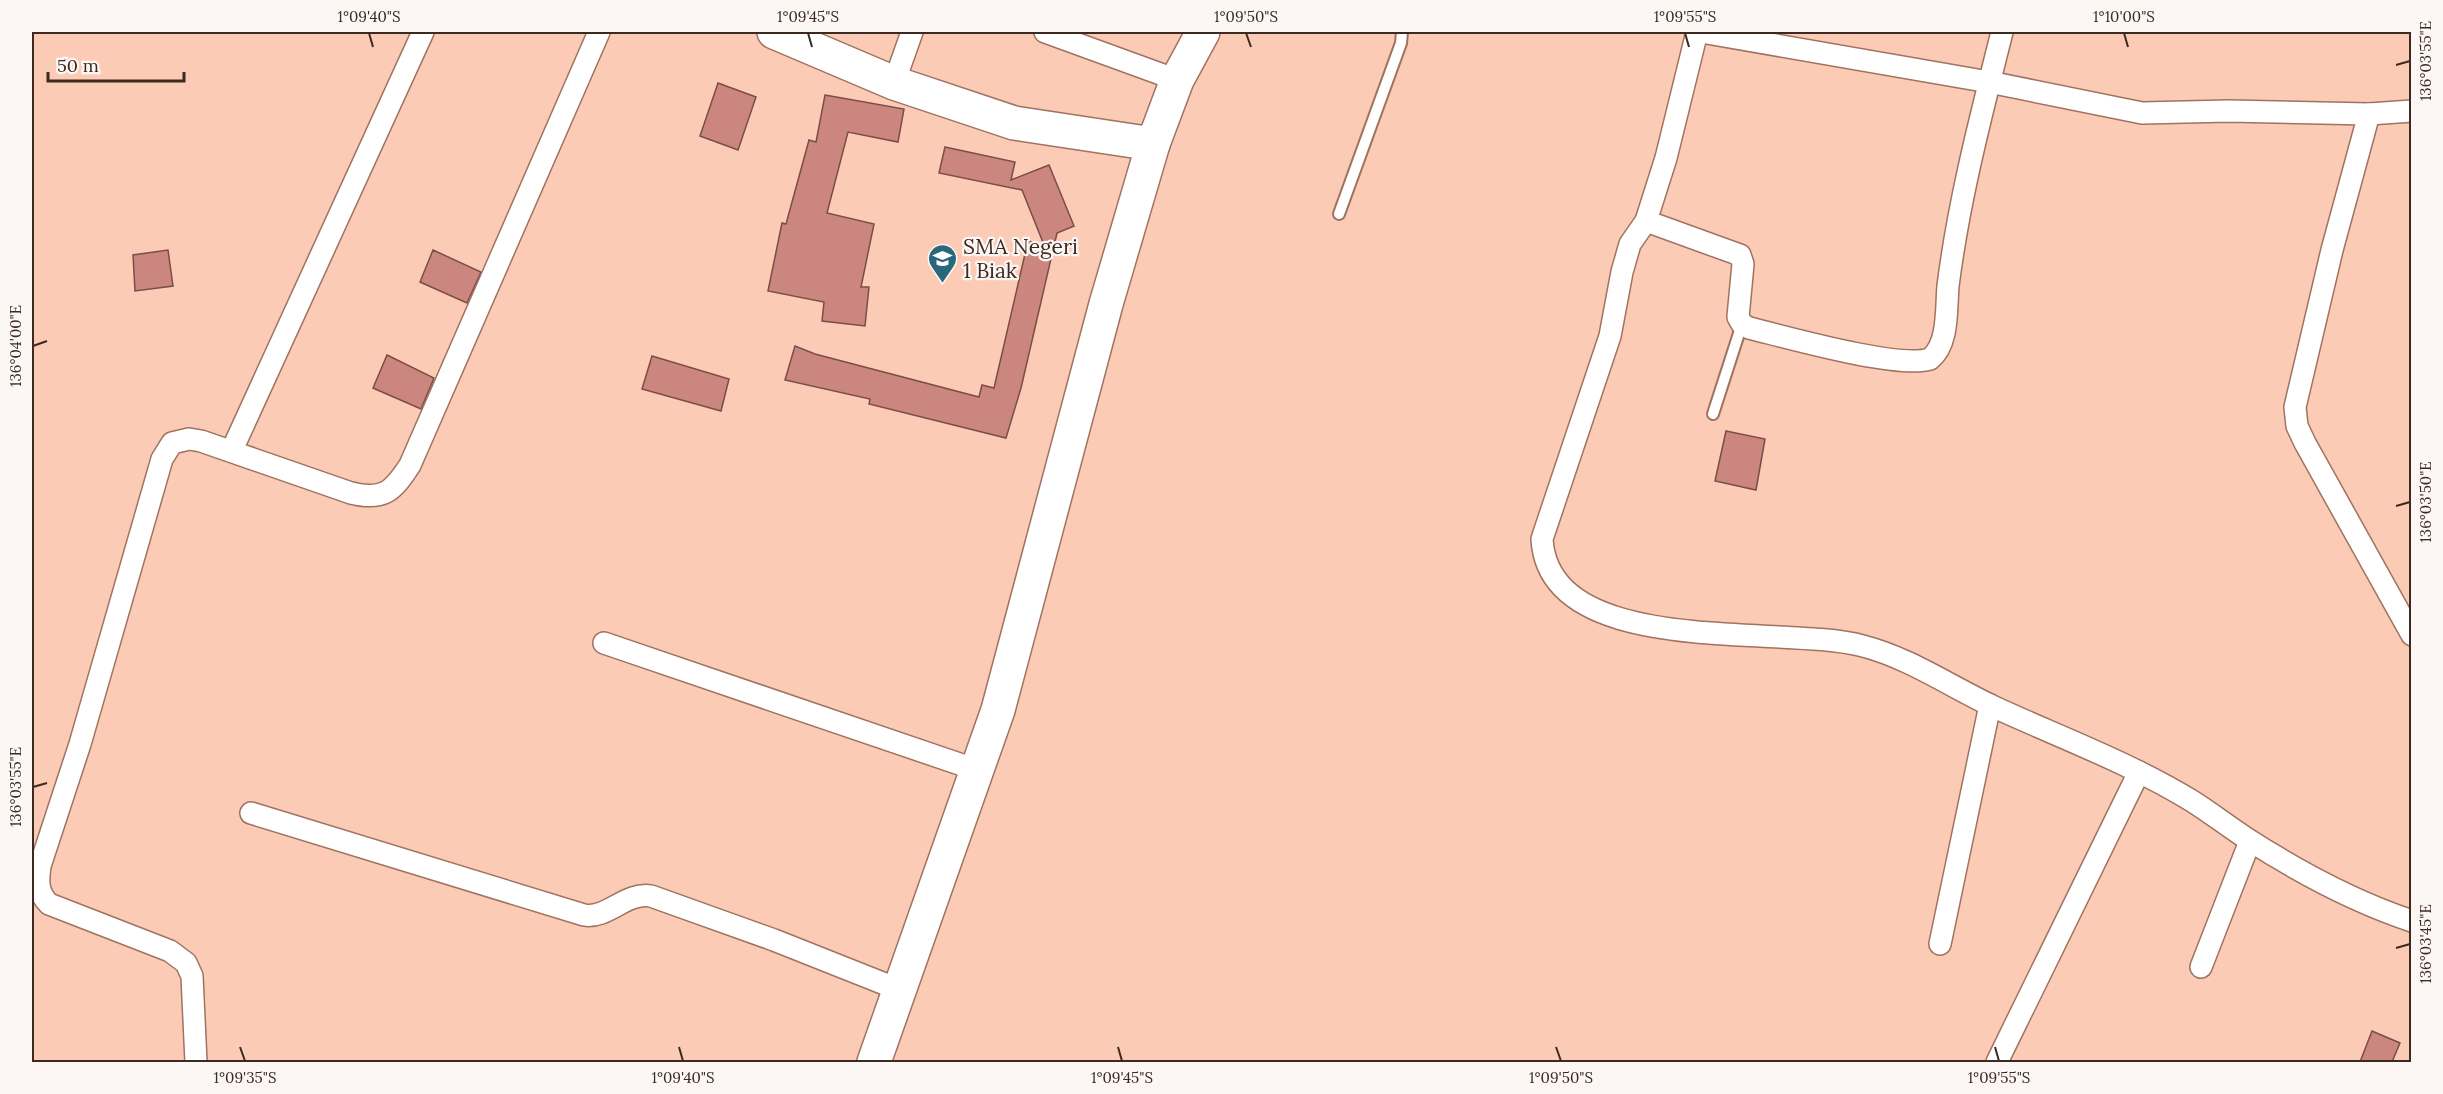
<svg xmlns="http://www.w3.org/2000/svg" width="2443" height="1094" font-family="Lora,serif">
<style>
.building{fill:#cb8680;stroke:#7b4d49;stroke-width:1.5}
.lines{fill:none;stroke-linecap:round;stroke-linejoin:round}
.lane-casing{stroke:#9f735f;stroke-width:14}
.street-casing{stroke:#9f735f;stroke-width:24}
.primary-casing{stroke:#9f735f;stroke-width:36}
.highway-casing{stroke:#9f735f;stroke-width:36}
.lane{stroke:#fff;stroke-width:10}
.street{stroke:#fff;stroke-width:21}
.primary{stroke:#fff;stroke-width:33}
.highway{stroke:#fff;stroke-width:33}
.ticks{fill:none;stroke:#3c2a21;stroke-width:2}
.labels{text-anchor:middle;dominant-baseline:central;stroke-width:4.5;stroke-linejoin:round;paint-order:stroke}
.poi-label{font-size:21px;fill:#3c2a21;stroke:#fcf7f5;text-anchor:start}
.neatline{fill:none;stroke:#3c2a21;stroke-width:2}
.ticks-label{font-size:15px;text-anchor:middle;fill:#3c2a21}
</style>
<rect width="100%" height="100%" fill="#fccbb5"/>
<g class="building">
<polygon points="718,83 756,97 738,150 700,136"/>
<polygon points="825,95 904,109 898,142 848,132 827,213 874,224 861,287 869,287 865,326 822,321 824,302 768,291 782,223 786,224 809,140 816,142"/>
<polygon points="945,147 1015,162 1011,180 1049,165 1074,226 1057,233 1021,388 1006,438 869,404 870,399 785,380 795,346 815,354 979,397 982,385 994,388 1028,241 1044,245 1022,190 939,173"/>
<polygon points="168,250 173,286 135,291 133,255"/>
<polygon points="433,250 481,272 467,303 420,282"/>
<polygon points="387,355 434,378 421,409 373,388"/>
<polygon points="652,356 729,379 721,411 642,389"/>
<polygon points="1726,431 1765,439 1756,490 1715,481"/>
<polygon points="2372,1031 2400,1043 2392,1062 2360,1062"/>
</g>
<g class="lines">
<defs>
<g id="lane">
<polyline points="1339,214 1401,43 1402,32"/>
<polyline points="1713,414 1742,324"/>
</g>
<g id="street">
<polyline points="1045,32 1177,80"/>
<path d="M1697 32 1666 158 1646 221 1630 244 1622 272 1610 336 1542 539C1549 660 1784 624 1863 646 1909 658 1948 685 1992 706 2059 737 2128 762 2192 801 2211 813 2229 827 2249 840 2299 872 2355 902 2412 921"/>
<polyline points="1701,32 1989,82 2142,113 2229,111 2369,114 2412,111"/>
<polyline points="894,83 912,32"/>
<polyline points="2369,114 2332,250 2295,407 2297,426 2305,443 2412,635"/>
<path d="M1646 221 1740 255 1743 264 1738 317 1742 324 1749 328C1786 337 1898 369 1930 359 1949 344 1946 309 1948 286 1959 199 1981 116 2002 32"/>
<polyline points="232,450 423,32"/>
<polyline points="604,643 977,770"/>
<path d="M251 813 584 915C608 919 625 892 651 896L774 940 900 990"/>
<polyline points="1940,944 1990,705"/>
<polyline points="2201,967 2250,841"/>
<path d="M196 1062 192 976 186 963 170 951 49 904C37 892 38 881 40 866L80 744 162 459 172 443 189 439 201 441 351 493C384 501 393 491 410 465L599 32"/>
<polyline points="1997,1062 2139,772"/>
</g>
<polyline id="primary" points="774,32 894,83 1014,123 1153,144 1177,80 1203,32"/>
<polyline id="highway" points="874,1062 998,710 1106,304 1153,144"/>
</defs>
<use href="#lane" class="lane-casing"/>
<use href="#street" class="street-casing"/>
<use href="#primary" class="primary-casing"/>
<use href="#highway" class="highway-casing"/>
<use href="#lane" class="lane"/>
<use href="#street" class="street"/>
<use href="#primary" class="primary"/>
<use href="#highway" class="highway"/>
</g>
<path class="ticks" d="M369 33 373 47M808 33 812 47M1246 33 1251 47M1685 33 1689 47M2124 33 2128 47M2396 65 2410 61M33 346 47 341M2396 506 2410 502M33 787 47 783M2396 948 2410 944M240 1047 245 1061M679 1047 683 1061M1118 1047 1122 1061M1556 1047 1561 1061M1995 1047 1999 1061"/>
<defs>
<symbol id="school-pin" viewBox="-11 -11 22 30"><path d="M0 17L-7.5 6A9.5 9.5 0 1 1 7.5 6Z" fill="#29677d" stroke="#fcf7f5"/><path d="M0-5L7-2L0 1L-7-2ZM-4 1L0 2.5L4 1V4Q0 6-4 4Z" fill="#fff"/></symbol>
</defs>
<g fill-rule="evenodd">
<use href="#school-pin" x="926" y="242" width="33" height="45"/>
</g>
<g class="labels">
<g class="poi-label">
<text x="963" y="246">SMA Negeri<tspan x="963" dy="24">1 Biak</tspan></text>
</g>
</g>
<rect width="2443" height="1094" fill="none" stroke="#fcf7f5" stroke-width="66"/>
<path d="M48 72v9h136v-9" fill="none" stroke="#3c2a21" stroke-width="3"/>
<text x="57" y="72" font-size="18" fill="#3c2a21" stroke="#fcf7f5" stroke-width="4.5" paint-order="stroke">50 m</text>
<rect x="33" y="33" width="2377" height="1028" class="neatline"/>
<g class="ticks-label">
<text x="369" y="22">1°09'40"S</text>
<text x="808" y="22">1°09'45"S</text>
<text x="1246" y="22">1°09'50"S</text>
<text x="1685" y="22">1°09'55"S</text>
<text x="2124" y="22">1°10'00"S</text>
<text transform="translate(2426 61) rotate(-90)" y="5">136°03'55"E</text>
<text transform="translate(16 346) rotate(-90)" y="5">136°04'00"E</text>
<text transform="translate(2426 502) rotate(-90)" y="5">136°03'50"E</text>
<text transform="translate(16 787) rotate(-90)" y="5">136°03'55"E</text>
<text transform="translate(2426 944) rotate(-90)" y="5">136°03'45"E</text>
<text x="245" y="1083">1°09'35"S</text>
<text x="683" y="1083">1°09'40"S</text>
<text x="1122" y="1083">1°09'45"S</text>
<text x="1561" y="1083">1°09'50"S</text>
<text x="1999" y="1083">1°09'55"S</text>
</g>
</svg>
